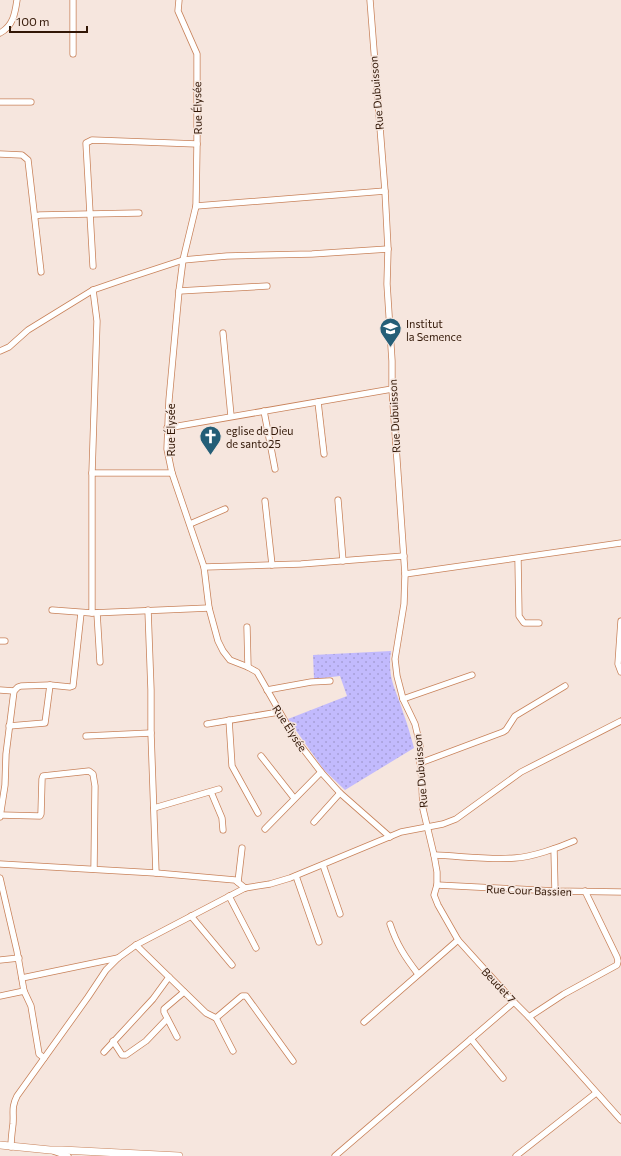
<svg xmlns="http://www.w3.org/2000/svg" width="621" height="1156" font-family="Commissioner,sans-serif">
<style>
.grass{fill:url(#grass-dots)}
.lines{fill:none;stroke-linecap:round;stroke-linejoin:round}
.minor-casing{stroke:#c8825a;stroke-width:7}
.tertiary-casing{stroke:#c8825a;stroke-width:8}
.minor{stroke:#fff;stroke-width:5.5}
.tertiary{stroke:#fff;stroke-width:7}
.labels{text-anchor:middle;dominant-baseline:central;stroke-width:3;stroke-linejoin:round;paint-order:stroke}
.street-label{font-size:11px;fill:#321706;stroke:#f6e6de}
.poi-label{font-size:11px;fill:#321706;stroke:#f6e6de;text-anchor:start}
</style>
<defs>
<pattern id="grass-dots" width="8" height="8" patternUnits="userSpaceOnUse"><rect width="8" height="8" fill="#c2bafd"/><path d="M2 2h.1M6 6h.1" fill="none" stroke="#a79fd7" stroke-width="1.8" stroke-linecap="round"/></pattern>
</defs>
<rect width="100%" height="100%" fill="#f6e6de"/>
<path class="grass" d="M391 651C387 679 396 689 404 715 408 726 411 737 414 748L345 790 324 770 288 719 347 696 340 676 314 679 313 655Z"/>
<g class="lines">
<defs>
<g id="minor">
<polyline points="73,0 73,54"/>
<polyline points="179,0 178,11 197,54 197,144 196,206 183,260 179,291 169,400 167,449 172,473 204,567 209,608 218,641 223,651 230,660 248,667 257,672 294,737 321,772 340,793 390,837"/>
<polyline points="370,0 385,191 388,249 387,284 392,361 392,389 405,574 404,604 395,659 397,676 403,699 415,724 420,745 423,809 434,855 437,872 437,885 434,895 438,905 458,940 514,1002 529,1017 621,1120"/>
<path d="M0 33C13 26 15 14 17 0"/>
<polyline points="0,102 31,102"/>
<polyline points="0,154 22,155 28,160 41,272"/>
<polyline points="196,206 385,191"/>
<polyline points="35,216 40,215 139,213"/>
<polyline points="93,266 86,143 92,140 197,144"/>
<polyline points="179,291 267,286"/>
<polyline points="223,333 231,416"/>
<polyline points="0,351 9,347 28,330 93,290 125,279 183,260 227,256 312,254 388,249"/>
<polyline points="318,402 324,454"/>
<polyline points="264,411 275,469"/>
<polyline points="167,428 392,389"/>
<polyline points="92,473 172,473"/>
<polyline points="338,500 343,561"/>
<polyline points="265,501 272,565"/>
<polyline points="190,524 225,509"/>
<polyline points="518,559 519,616 524,623 539,623"/>
<polyline points="204,567 301,564 404,556"/>
<polyline points="405,574 621,543"/>
<polyline points="52,610 92,613 209,608"/>
<polyline points="148,610 151,690 151,733 156,873"/>
<polyline points="92,613 92,473 97,321 93,290"/>
<polyline points="97,613 100,662"/>
<polyline points="621,621 618,664 621,672"/>
<polyline points="247,627 248,667"/>
<polyline points="0,641 5,641"/>
<polyline points="0,690 14,691"/>
<polyline points="267,690 311,682 330,681"/>
<polyline points="403,699 472,675"/>
<polyline points="229,720 232,766 258,813"/>
<polyline points="207,724 279,712"/>
<polyline points="9,726 45,723 50,685"/>
<polyline points="86,736 151,733"/>
<polyline points="261,756 294,798"/>
<polyline points="420,763 503,732 506,730 515,716 565,686"/>
<polyline points="211,792 222,818 223,830"/>
<polyline points="154,808 219,789"/>
<polyline points="0,815 40,816 41,814 42,779 43,776 89,771 93,774 95,786 94,869"/>
<polyline points="0,817 5,785 6,754 14,691 18,687 21,686 50,685 70,687 73,686 81,613"/>
<polyline points="314,822 340,793"/>
<polyline points="265,829 321,772"/>
<polyline points="554,849 555,891"/>
<path d="M434 855C461 856 488 860 515 858 532 857 558 848 574 841"/>
<polyline points="0,864 156,873 235,880 245,888"/>
<polyline points="323,865 340,914"/>
<polyline points="296,876 319,942"/>
<polyline points="0,878 17,951 24,991"/>
<polyline points="238,882 242,848"/>
<polyline points="437,885 555,891 621,892"/>
<polyline points="229,896 256,948"/>
<polyline points="191,916 232,965"/>
<path d="M390 924C397 945 405 957 418 974"/>
<polyline points="136,945 206,1013 216,1018 242,996 246,996 293,1061"/>
<polyline points="0,960 19,958"/>
<polyline points="22,978 118,958"/>
<polyline points="0,996 24,991 31,1006 39,1054 44,1058"/>
<polyline points="529,1017 564,994 617,965 618,961 617,957 585,891"/>
<polyline points="216,1018 233,1051"/>
<polyline points="364,1022 458,940"/>
<polyline points="177,1037 164,1012 164,1009 184,992"/>
<polyline points="471,1039 503,1078"/>
<polyline points="113,1041 122,1055 126,1055 146,1041 167,1019"/>
<polyline points="104,1052 153,999 169,977"/>
<path d="M11 1147C11 1139 12 1132 13 1124 14 1112 11 1108 17 1096L88 997 106 970 118 958 136 945 245 888 270 884 290 878 401 832 443 824 456 819 521 772 621 721"/>
<polyline points="53,1151 68,1156"/>
<polyline points="335,1156 514,1002"/>
<polyline points="516,1156 596,1093"/>
</g>
<polyline id="tertiary" points="0,1145 50,1150 62,1150 179,1156"/>
</defs>
<use href="#minor" class="minor-casing"/>
<use href="#tertiary" class="tertiary-casing"/>
<use href="#minor" class="minor"/>
<use href="#tertiary" class="tertiary"/>
</g>
<defs>
<symbol id="school-pin" viewBox="-11 -11 22 30"><path d="M0 17L-7.5 6A9.5 9.5 0 1 1 7.5 6Z" fill="#245e77" stroke="#f6e6de"/><path d="M0-5L7-2L0 1L-7-2ZM-4 1L0 2.5L4 1V4Q0 6-4 4Z" fill="#fff"/></symbol>
<symbol id="church-pin" viewBox="-11 -11 22 30"><path d="M0 17L-7.5 6A9.5 9.5 0 1 1 7.5 6Z" fill="#245e77" stroke="#f6e6de"/><path d="M-1.2-6h2.4v3.5h3.3v2.4h-3.3V6h-2.4V-.1h-3.3v-2.4h3.3Z" fill="#fff"/></symbol>
</defs>
<g fill-rule="evenodd">
<use href="#school-pin" x="378" y="316" width="25" height="34"/>
<use href="#church-pin" x="198" y="424" width="25" height="34"/>
</g>
<g class="labels">
<g class="street-label">
<text transform="translate(376 93) rotate(-95)">Rue Dubuisson</text>
<text transform="translate(197 108) rotate(-91)">Rue Élysée</text>
<text transform="translate(394 416) rotate(-93)">Rue Dubuisson</text>
<text transform="translate(170 430) rotate(-90)">Rue Élysée</text>
<text transform="translate(290 728) rotate(57)">Rue Élysée</text>
<text transform="translate(420 771) rotate(-95)">Rue Dubuisson</text>
<text transform="translate(529 890) rotate(2)">Rue Cour Bassien</text>
<text transform="translate(499 985) rotate(47)">Beudet 7</text>
</g>
<g class="poi-label">
<text x="406" y="323">Institut<tspan x="406" dy="13">la Semence</tspan></text>
<text x="226" y="430">eglise de Dieu<tspan x="226" dy="13">de santo25</tspan></text>
</g>
</g>
<path d="M10 26v6h77v-6" fill="none" stroke="#321706" stroke-width="2"/>
<text x="16" y="26" font-size="12" fill="#321706" stroke="#f6e6de" stroke-width="3" paint-order="stroke">100 m</text>
</svg>
